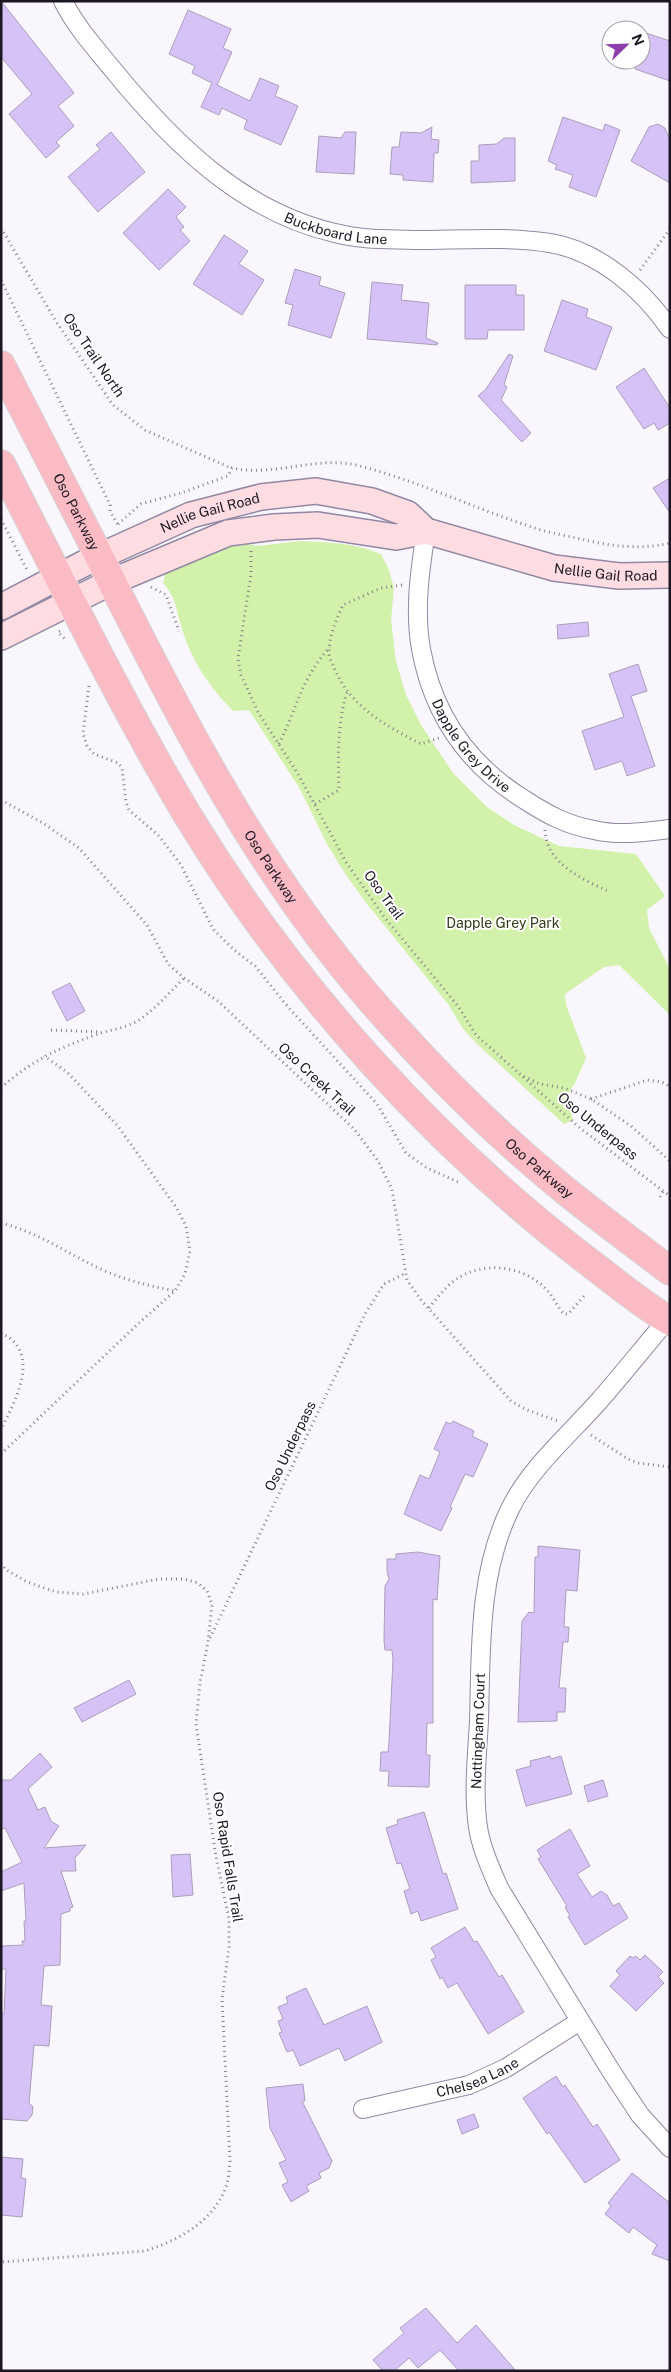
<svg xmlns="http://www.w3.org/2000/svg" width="671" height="2372" font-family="'Public Sans',sans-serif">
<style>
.green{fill:#d2f1aa}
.building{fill:#d7c2f7;stroke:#aa9fbb}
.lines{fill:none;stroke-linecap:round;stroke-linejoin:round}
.street-casing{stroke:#9288a3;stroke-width:20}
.secondary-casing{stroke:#9288a3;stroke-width:28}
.primary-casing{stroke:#d6d5d7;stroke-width:30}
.path{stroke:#848189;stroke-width:3;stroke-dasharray:1 4;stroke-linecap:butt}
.street{stroke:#fff;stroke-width:18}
.secondary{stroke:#fddde2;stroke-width:25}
.primary{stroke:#fbbbc4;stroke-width:28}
.labels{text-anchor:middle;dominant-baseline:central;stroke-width:4;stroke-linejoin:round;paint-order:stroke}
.street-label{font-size:14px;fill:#1c1722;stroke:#fff}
.park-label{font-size:14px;fill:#303f19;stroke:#fff}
</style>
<rect width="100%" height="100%" fill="#f9f7fd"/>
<path class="green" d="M300 541C327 542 355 543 381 554L389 570 394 588 391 620 396 661 406 695 421 725 453 773 487 807 514 825 559 846 636 854 665 896 647 910 649 928 670 969 669 1014 619 965 604 967 565 994 566 1005 586 1058 575 1083 567 1095 573 1120 564 1124 476 1043 463 1029 448 1004 367 904 346 875 328 846 300 789 249 710 233 711C209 686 190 659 181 625 175 607 177 599 163 583L165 577 163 571 223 546 242 543 258 546Z"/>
<g class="building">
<polygon points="1,1 74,93 58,106 74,126 56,142 60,146 46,158 9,114 32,94 1,57"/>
<polygon points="188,10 231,29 223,48 232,52 217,85 250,101 260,78 279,86 275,96 298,106 281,145 244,129 247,120 222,108 219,115 201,107 212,83 192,73 195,66 169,54"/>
<polygon points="646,33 670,41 670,81 635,69 638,60 641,60 641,50"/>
<polygon points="563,117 603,131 605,124 620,130 596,197 569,187 573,175 555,169 557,165 548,161"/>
<polygon points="658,124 665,128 670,140 670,183 631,161 649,127"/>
<polygon points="432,127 431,139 439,140 438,153 434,153 433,182 403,180 403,175 390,174 392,147 399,147 401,132 421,133"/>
<polygon points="111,132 145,172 98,212 68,177 100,149 96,145"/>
<polygon points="345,132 356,132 354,174 316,172 319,136 341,138"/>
<polygon points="504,138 515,138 515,181 471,183 471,161 479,161 479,145 497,144"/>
<polygon points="168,189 186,207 176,217 184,227 180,230 190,241 159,270 123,233"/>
<polygon points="224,235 248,251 239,264 264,280 242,315 193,284"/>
<polygon points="295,269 321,277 319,285 345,293 331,338 288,325 293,305 285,303"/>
<polygon points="372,282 403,285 401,300 429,303 426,338 438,343 437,345 367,339"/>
<polygon points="465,285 516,285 516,295 524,295 524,330 488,330 487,339 465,339"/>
<polygon points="562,300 588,309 586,317 612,327 596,370 544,351"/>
<polygon points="509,354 513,356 504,385 507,387 501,400 531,433 522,442 478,396 486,389"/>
<polygon points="644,368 670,408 670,423 658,430 654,423 644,429 616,387"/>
<polygon points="670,478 670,513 653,488"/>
<polygon points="588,622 589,636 558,639 557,625"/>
<polygon points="638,664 647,691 631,696 655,766 627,776 622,761 595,770 582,731 624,717 609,674"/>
<polygon points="70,983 85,1011 67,1021 52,992"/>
<polygon points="453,1421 474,1431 472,1436 488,1444 473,1477 465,1474 450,1507 452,1508 441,1531 404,1514 420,1475 429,1479 440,1452 434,1449 446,1422 451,1424"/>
<polygon points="538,1546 580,1550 577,1591 566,1590 564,1627 569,1627 568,1642 563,1642 559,1688 566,1688 565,1712 557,1712 557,1721 518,1722 522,1621 529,1612 534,1613 535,1557 538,1557"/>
<polygon points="418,1552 440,1556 437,1600 433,1599 433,1723 427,1723 426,1755 430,1755 429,1787 388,1786 389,1771 380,1771 381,1752 388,1752 389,1742 393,1660 392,1650 385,1650 384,1640 385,1586 389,1579 387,1571 387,1559 396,1559 396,1554"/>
<polygon points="129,1680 136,1694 82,1722 74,1708"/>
<polygon points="40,1753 52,1767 28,1789 38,1810 45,1807 51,1821 59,1826 44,1848 86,1845 75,1858 76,1871 61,1871 73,1907 70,1908 70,1911 61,1914 60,1965 44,1966 41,2005 52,2006 49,2046 34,2045 29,2103 33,2107 32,2115 27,2121 1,2119 1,2014 4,2014 6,1969 1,1969 1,1946 23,1945 22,1941 25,1941 24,1921 26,1921 24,1883 1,1891 1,1872 22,1862 5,1828 1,1829 1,1780 11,1780"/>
<polygon points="550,1756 551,1759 561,1756 572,1794 526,1806 516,1770 531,1766 530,1761"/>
<polygon points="603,1780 608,1796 588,1802 584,1786"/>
<polygon points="424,1812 443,1874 446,1873 458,1909 421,1921 418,1911 411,1914 404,1891 410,1889 401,1863 397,1864 386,1828 398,1824 397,1820"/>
<polygon points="570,1829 590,1866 577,1874 592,1897 601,1891 607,1895 613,1906 619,1903 628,1918 585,1945 568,1917 570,1916 565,1907 567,1906 538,1859 541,1857 537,1850"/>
<polygon points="190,1854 193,1895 173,1897 171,1855"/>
<polygon points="465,1927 474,1942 477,1941 499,1977 502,1975 524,2012 488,2034 457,1983 448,1988 442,1977 440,1979 431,1960 436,1957 431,1948"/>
<polygon points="645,1955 663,1972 658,1977 664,1983 636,2011 610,1986 620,1975 616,1971 630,1956 633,1958 636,1956 640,1960"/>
<polygon points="306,1988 324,2025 367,2006 382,2042 345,2061 339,2048 300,2066 293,2050 287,2052 279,2033 282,2032 278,2021 283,2019 278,2007 288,2003 286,1997"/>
<polygon points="556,2076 563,2087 565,2085 593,2127 597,2124 620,2160 585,2183 549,2132 547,2134 523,2098"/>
<polygon points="303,2084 305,2101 302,2101 332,2161 329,2168 319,2173 321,2178 306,2186 309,2191 291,2202 282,2185 288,2182 279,2163 286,2160 270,2128 266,2088"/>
<polygon points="474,2114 479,2127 462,2134 457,2120"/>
<polygon points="1,2157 23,2159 21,2178 26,2179 22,2217 1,2215"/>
<polygon points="632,2173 670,2203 670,2261 652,2254 657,2245 633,2227 629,2233 605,2214 611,2206 608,2203"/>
<polygon points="426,2308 457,2343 476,2325 516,2371 459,2371 440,2350 418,2368 409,2358 394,2371 383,2371 373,2360 404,2333 400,2328"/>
</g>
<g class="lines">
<defs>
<g id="street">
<path id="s1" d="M63 1C76 27 96 49 114 71 172 142 242 212 335 233 361 240 388 239 414 240 459 240 506 236 550 243 599 251 643 290 670 329"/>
<path id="s2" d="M426 531C420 570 414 610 421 649 433 715 468 765 525 800 548 815 567 825 594 830 619 836 645 832 670 829"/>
<path d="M667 1320C644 1347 622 1375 599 1401 569 1435 530 1468 510 1509 478 1575 481 1650 479 1721 477 1756 473 1793 478 1827 481 1848 491 1869 499 1888L611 2071 640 2115 670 2148"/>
<path id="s3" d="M363 2109 469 2085 506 2068 580 2021"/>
</g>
<g id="secondary">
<path id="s4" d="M1 607 85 563 191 515 261 497 316 491 372 501 408 514 426 531 554 568 619 576 670 575"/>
<polyline points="1,637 111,582 228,533 274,527 318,525 396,537 426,531"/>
</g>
<g id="primary">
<path id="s5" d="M1 365C33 428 66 491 98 554 175 709 255 866 369 998 427 1065 491 1130 561 1187 596 1216 634 1243 670 1271"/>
<path d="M1 464C62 582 120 702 188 816 292 987 435 1146 594 1266 619 1285 643 1305 670 1321"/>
</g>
</defs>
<use href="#street" class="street-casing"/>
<use href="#secondary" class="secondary-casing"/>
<use href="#primary" class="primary-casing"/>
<g class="path">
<polyline points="1,228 57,323 113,405 145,430 231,468"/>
<polyline points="640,270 670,229"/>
<polyline points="1,280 110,505 110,511 118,525"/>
<polyline points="1,519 27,570"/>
<path d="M118 524 141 504 181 493 228 476 232 468C273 477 315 456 356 465 416 480 473 508 532 527 545 532 559 534 572 537 604 545 637 551 670 543"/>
<polyline points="251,551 251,574 238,659 241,675 258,712 298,774 346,862 385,918 458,1006 476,1035 521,1075 540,1084 564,1088 591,1099 631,1126 670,1161"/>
<path d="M402 585 381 588 343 605C336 620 329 636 329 653 329 658 332 663 334 667 349 706 386 726 421 744L439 738"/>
<polyline points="151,587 166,595 179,631"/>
<polyline points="60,631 58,632 66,640"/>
<polyline points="89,686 83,733 87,746 94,754 118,763 122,768 126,802 129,810 159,836 181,865 213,929 234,950 255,966 288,1007 377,1104 406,1153 427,1168 458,1182"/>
<path d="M279 744C297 708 301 679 330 647"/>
<polyline points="1,800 43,823 79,848 147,925 168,964 184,978 218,1001 354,1129 378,1161 392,1189 407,1280 421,1300 511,1401 527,1410 558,1421"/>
<path d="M315 804 339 790C338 756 337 725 347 692"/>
<path d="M545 830C546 864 584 880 610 892"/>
<polyline points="51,1030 101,1032"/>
<polyline points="523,1077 581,1129 670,1196"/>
<path d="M1 1088C32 1060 59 1048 98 1034 113 1029 128 1028 142 1018 157 1007 170 992 184 978"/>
<polyline points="591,1099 647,1080 662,1082 670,1087"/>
<polyline points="660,1197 663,1191"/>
<path d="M1 1223C41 1233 69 1255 105 1271 128 1281 151 1286 175 1291"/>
<path d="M429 1308C435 1300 442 1292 449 1285 476 1260 521 1263 546 1289 553 1296 557 1307 564 1314H568L585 1295"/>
<path d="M1 1333C42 1352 16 1400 1 1429"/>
<polyline points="591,1435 628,1459 638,1463 670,1467"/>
<polyline points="1,1454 139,1323 175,1291 185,1274 190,1251 186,1226 176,1207 117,1125 67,1072 44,1056"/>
<path d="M1 1563 5 1569 27 1582 56 1592 83 1594 159 1579H184L198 1583 207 1591 212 1604 208 1642 200 1683 196 1724 216 1857 229 1919V1947L222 1999 230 2161C229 2169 229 2177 227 2184 215 2221 179 2240 145 2251L1 2262"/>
<polyline points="210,1638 365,1314 384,1284 406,1273"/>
</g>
<use href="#street" class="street"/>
<use href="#secondary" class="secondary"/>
<use href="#primary" class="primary"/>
</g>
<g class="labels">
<g class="street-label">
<text stroke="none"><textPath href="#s1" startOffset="366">Buckboard Lane</textPath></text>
<text transform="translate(94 355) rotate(56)">Oso Trail North</text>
<text stroke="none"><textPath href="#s5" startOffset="165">Oso Parkway</textPath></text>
<text stroke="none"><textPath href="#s4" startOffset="230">Nellie Gail Road</textPath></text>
<text stroke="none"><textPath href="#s4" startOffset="644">Nellie Gail Road</textPath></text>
<text stroke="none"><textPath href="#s2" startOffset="230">Dapple Grey Drive</textPath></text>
<text stroke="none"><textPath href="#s5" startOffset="570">Oso Parkway</textPath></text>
<text transform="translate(384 895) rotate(54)">Oso Trail</text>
<text transform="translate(317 1079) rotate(43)">Oso Creek Trail</text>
<text transform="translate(598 1126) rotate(39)">Oso Underpass</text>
<text stroke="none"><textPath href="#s5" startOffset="975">Oso Parkway</textPath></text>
<text transform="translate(290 1446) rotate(-64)">Oso Underpass</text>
<text transform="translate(478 1731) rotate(-88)">Nottingham Court</text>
<text transform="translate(228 1857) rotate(81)">Oso Rapid Falls Trail</text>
<text stroke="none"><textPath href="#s3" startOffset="119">Chelsea Lane</textPath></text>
</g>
<g class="park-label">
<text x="503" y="923">Dapple Grey Park</text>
</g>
</g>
<rect width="671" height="2372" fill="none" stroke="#1c1722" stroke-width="5"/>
<g transform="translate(626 45) rotate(67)"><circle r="24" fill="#ffffff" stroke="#a4a2a7"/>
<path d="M0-4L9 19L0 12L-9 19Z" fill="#8d3ead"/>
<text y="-8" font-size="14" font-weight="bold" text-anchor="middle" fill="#1c1722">N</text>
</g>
</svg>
